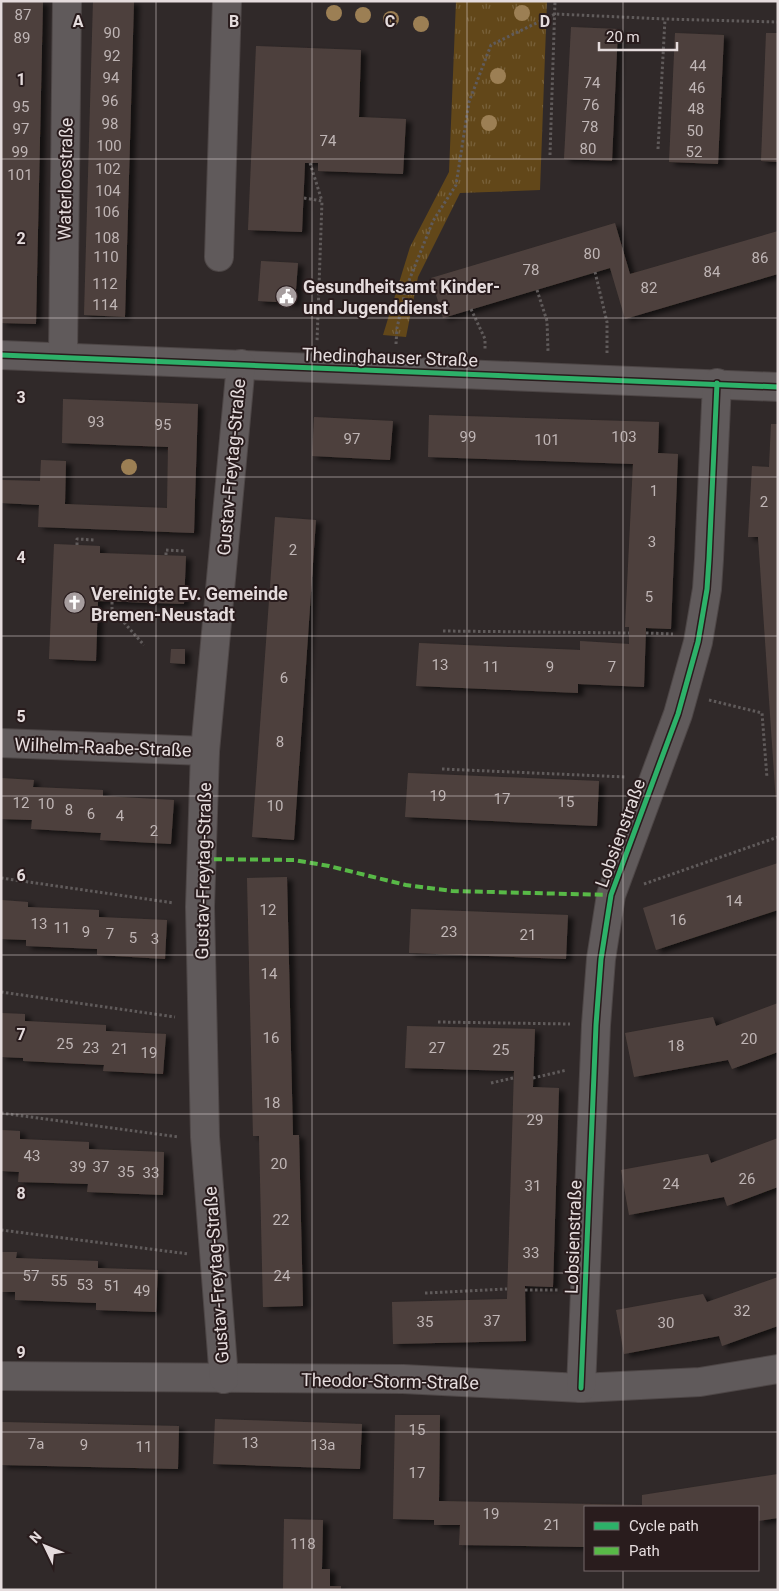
<svg xmlns="http://www.w3.org/2000/svg" width="779" height="1591" font-family="Roboto,sans-serif">
<style>
.park{fill:url(#park-tufts)}
.building{fill:#4e413d;filter:url(#shadow)}
.lines{fill:none;stroke-linecap:round;stroke-linejoin:round}
.minor-casing{stroke:#4d4646;stroke-width:30}
.path{stroke:#605b5b;stroke-width:3;stroke-dasharray:2.5 2.5;stroke-linecap:butt}
.minor{stroke:#605a5b;stroke-width:28}
.quiet{stroke:#58b947;stroke-width:4;stroke-dasharray:8 4;stroke-linecap:butt}
.cycleway-casing{stroke:#291c1d;stroke-width:8}
.cycleway{stroke:#2db169;stroke-width:5}
.tree{fill:#9c7f54}
.grid{fill:none;stroke:#e5dcdd;stroke-width:1;stroke-opacity:0.55}
.labels{text-anchor:middle;dominant-baseline:central;stroke-width:4;stroke-linejoin:round;paint-order:stroke}
.number-label{font-size:15px;fill:#bfb5b5}
.street-label{font-size:18px;fill:#e5dcdd;stroke:#291c1d}
.poi-label{font-size:18px;font-weight:bold;fill:#e5dcdd;stroke:#291c1d;text-anchor:start}
.grid-label{font-size:16px;text-anchor:middle;font-weight:bold;fill:#e5dcdd;stroke:#291c1d;stroke-width:4;stroke-linejoin:round;paint-order:stroke}
</style>
<defs>
<pattern id="park-tufts" width="24" height="20" patternUnits="userSpaceOnUse" patternTransform="scale(1.25)"><rect width="24" height="20" fill="#624719"/><path d="M3 7l-1-3M5 7V3M7 7l1-3M15 17l-1-3M17 17v-4M19 17l1-3" fill="none" stroke="#78613a"/></pattern>
<filter id="shadow"><feDropShadow dx="5.5" dy="3" stdDeviation="2.5" flood-color="#0009"/></filter>
</defs>
<rect width="100%" height="100%" fill="#302929"/>
<polygon class="park" points="456,1 547,1 540,190 460,193 418,277 406,337 383,335 410,247 449,172"/>
<g class="building">
<polygon points="3,1 43,1 36,324 1,323"/>
<polygon points="93,1 134,1 125,317 84,315"/>
<polygon points="571,27 618,29 612,161 564,159"/>
<polygon points="675,33 724,35 718,164 669,162"/>
<polygon points="766,33 778,33 778,162 761,161"/>
<polygon points="256,46 361,50 359,117 406,119 403,174 318,171 318,163 305,163 302,232 248,230"/>
<polygon points="615,223 630,274 778,231 778,274 625,319 610,268 443,318 431,278"/>
<polygon points="261,261 298,263 295,303 258,301"/>
<polygon points="63,399 198,404 194,533 38,527 39,505 1,503 1,480 40,481 41,460 66,461 65,504 167,508 168,447 62,443"/>
<polygon points="429,415 659,422 658,453 678,454 671,629 646,628 644,687 578,684 578,693 416,686 419,643 580,650 580,641 629,644 629,627 625,627 633,464 428,457"/>
<polygon points="314,417 393,421 390,460 312,456"/>
<polygon points="771,424 778,424 776,803 758,537 748,537 752,466 769,467"/>
<polygon points="275,517 316,520 294,840 252,837"/>
<polygon points="54,544 100,546 100,553 186,556 184,604 98,601 96,661 49,659"/>
<polygon points="171,649 185,649 185,664 170,663"/>
<polygon points="408,773 599,781 597,826 405,817"/>
<polygon points="1,778 34,780 33,787 103,790 103,796 174,800 171,844 100,840 101,833 31,829 32,820 1,819"/>
<polygon points="778,863 778,910 656,950 643,908"/>
<polygon points="287,877 293,1135 299,1135 303,1306 263,1307 259,1136 253,1136 247,878"/>
<polygon points="1,900 28,902 28,907 99,910 99,917 167,920 165,959 97,955 97,949 26,946 26,940 1,939"/>
<polygon points="411,909 568,915 566,959 409,953"/>
<polygon points="778,1003 778,1052 732,1069 728,1060 634,1077 625,1033 713,1017 716,1026"/>
<polygon points="1,1013 25,1014 25,1021 106,1025 106,1031 166,1034 163,1074 103,1071 104,1065 23,1061 23,1058 1,1057"/>
<polygon points="407,1026 535,1029 533,1087 559,1088 553,1287 525,1286 526,1341 393,1344 392,1302 507,1299 514,1071 405,1068"/>
<polygon points="1,1130 20,1131 20,1139 89,1142 89,1149 164,1152 163,1195 87,1192 88,1184 18,1182 19,1172 1,1171"/>
<polygon points="778,1138 778,1187 727,1206 724,1197 629,1215 621,1170 708,1154 711,1163"/>
<polygon points="1,1252 17,1252 16,1258 98,1261 98,1268 158,1270 156,1312 96,1310 96,1303 15,1300 15,1292 1,1292"/>
<polygon points="778,1277 778,1326 722,1346 719,1336 624,1354 616,1310 703,1294 707,1302"/>
<polygon points="395,1415 440,1415 439,1501 642,1505 642,1495 778,1474 778,1518 758,1521 758,1507 585,1507 585,1547 459,1545 460,1525 434,1525 434,1520 393,1519"/>
<polygon points="215,1419 362,1424 360,1469 213,1464"/>
<polygon points="1,1422 179,1426 178,1469 1,1465"/>
<polygon points="284,1519 323,1520 322,1569 330,1569 330,1586 341,1586 341,1590 283,1590"/>
</g>
<g class="lines">
<defs>
<g id="minor">
<polyline points="219,257 227,1"/>
<polyline points="1,355 778,387"/>
<polyline points="63,356 67,1"/>
<polyline points="1,743 205,751"/>
<polyline points="1,1376 403,1379 581,1388 700,1382 778,1369"/>
<polyline points="224,1379 205,1137 200,907 205,751 241,364"/>
<polyline points="581,1388 596,1025 601,959 611,895 678,714 698,642 707,589 709,559 717,383"/>
</g>
</defs>
<use href="#minor" class="minor-casing"/>
<g class="path">
<polyline points="658,149 665,19"/>
<polyline points="550,155 555,1"/>
<polyline points="310,163 322,201"/>
<polyline points="304,198 322,201 317,342"/>
<polyline points="595,272 607,322 607,354"/>
<polyline points="537,290 547,321 548,351"/>
<polyline points="471,309 485,339 485,349"/>
<polyline points="396,344 397,328 406,288 433,221 456,185 469,102 491,45 555,14 665,19 778,22"/>
<polyline points="77,545 77,539 95,540"/>
<polyline points="166,555 166,550 184,551"/>
<polyline points="112,602 112,609 144,645"/>
<polyline points="443,631 629,633"/>
<polyline points="646,633 673,634"/>
<polyline points="709,700 762,713 767,778"/>
<polyline points="442,769 626,777"/>
<polyline points="1,878 174,903"/>
<polyline points="644,884 778,837"/>
<polyline points="1,992 175,1017"/>
<polyline points="438,1022 570,1024"/>
<polyline points="533,1078 567,1070"/>
<polyline points="491,1083 513,1078"/>
<polyline points="1,1113 179,1137"/>
<polyline points="1,1230 189,1254"/>
<polyline points="525,1290 559,1290"/>
<polyline points="425,1293 507,1289"/>
</g>
<use href="#minor" class="minor"/>
<polyline class="quiet" points="202,859 294,860 329,866 406,885 452,891 611,895"/>
<defs>
<g id="cycleway">
<polyline points="1,355 778,387"/>
<polyline points="581,1388 596,1025 601,959 611,895 678,714 698,642 707,589 709,559 717,383"/>
</g>
</defs>
<use href="#cycleway" class="cycleway-casing"/>
<use href="#cycleway" class="cycleway"/>
</g>
<g class="tree">
<circle cx="334" cy="13" r="8"/>
<circle cx="522" cy="13" r="8"/>
<circle cx="363" cy="15" r="8"/>
<circle cx="391" cy="19" r="8"/>
<circle cx="421" cy="24" r="8"/>
<circle cx="498" cy="76" r="8"/>
<circle cx="489" cy="123" r="8"/>
<circle cx="129" cy="467" r="8"/>
</g>
<path class="grid" d="M156 1V1590M312 1V1590M467 1V1590M623 1V1507M1 159H778M1 318H778M1 477H778M1 636H778M1 796H778M1 955H778M1 1114H778M1 1273H778M1 1432H778M623 1570V1590"/>
<defs>
<symbol id="civic-disc" viewBox="-11 -11 22 22"><circle r="9.5" fill="#a69d9e" stroke="#291c1d"/><path d="M-.6-6.5H3V-4.5H.6V-3L4-1V1h2V6H-6V1h2V-1L-.6-3ZM-1.2 2.5V6h2.4V2.5Z" fill="#fff"/></symbol>
<symbol id="church-disc" viewBox="-11 -11 22 22"><circle r="9.5" fill="#a69d9e" stroke="#291c1d"/><path d="M-1.2-6h2.4v3.5h3.3v2.4h-3.3V6h-2.4V-.1h-3.3v-2.4h3.3Z" fill="#fff"/></symbol>
</defs>
<g fill-rule="evenodd">
<use href="#civic-disc" x="274" y="284" width="25" height="25"/>
<use href="#church-disc" x="62" y="590" width="25" height="25"/>
</g>
<g class="labels">
<g class="number-label">
<text x="23" y="15">87</text>
<text x="112" y="33">90</text>
<text x="22" y="38">89</text>
<text x="112" y="56">92</text>
<text x="698" y="66">44</text>
<text x="111" y="78">94</text>
<text x="592" y="83">74</text>
<text x="697" y="88">46</text>
<text x="110" y="101">96</text>
<text x="591" y="105">76</text>
<text x="21" y="107">95</text>
<text x="696" y="109">48</text>
<text x="110" y="124">98</text>
<text x="590" y="127">78</text>
<text x="21" y="129">97</text>
<text x="695" y="131">50</text>
<text x="328" y="141">74</text>
<text x="109" y="146">100</text>
<text x="588" y="149">80</text>
<text x="20" y="152">99</text>
<text x="694" y="152">52</text>
<text x="108" y="169">102</text>
<text x="20" y="175">101</text>
<text x="108" y="191">104</text>
<text x="107" y="212">106</text>
<text x="107" y="238">108</text>
<text x="592" y="254">80</text>
<text x="106" y="257">110</text>
<text x="760" y="258">86</text>
<text x="531" y="270">78</text>
<text x="712" y="272">84</text>
<text x="105" y="284">112</text>
<text x="649" y="288">82</text>
<text x="105" y="305">114</text>
<text x="96" y="422">93</text>
<text x="163" y="425">95</text>
<text x="468" y="437">99</text>
<text x="624" y="437">103</text>
<text x="352" y="439">97</text>
<text x="547" y="440">101</text>
<text x="654" y="491">1</text>
<text x="764" y="502">2</text>
<text x="652" y="542">3</text>
<text x="293" y="550">2</text>
<text x="649" y="597">5</text>
<text x="440" y="665">13</text>
<text x="491" y="667">11</text>
<text x="550" y="667">9</text>
<text x="612" y="667">7</text>
<text x="284" y="678">6</text>
<text x="280" y="742">8</text>
<text x="438" y="796">19</text>
<text x="502" y="799">17</text>
<text x="566" y="802">15</text>
<text x="21" y="803">12</text>
<text x="46" y="804">10</text>
<text x="275" y="806">10</text>
<text x="69" y="810">8</text>
<text x="91" y="814">6</text>
<text x="120" y="816">4</text>
<text x="154" y="831">2</text>
<text x="734" y="901">14</text>
<text x="268" y="910">12</text>
<text x="678" y="920">16</text>
<text x="39" y="924">13</text>
<text x="62" y="928">11</text>
<text x="86" y="932">9</text>
<text x="449" y="932">23</text>
<text x="110" y="934">7</text>
<text x="528" y="935">21</text>
<text x="133" y="938">5</text>
<text x="155" y="939">3</text>
<text x="269" y="974">14</text>
<text x="271" y="1038">16</text>
<text x="749" y="1039">20</text>
<text x="65" y="1044">25</text>
<text x="676" y="1046">18</text>
<text x="91" y="1048">23</text>
<text x="437" y="1048">27</text>
<text x="120" y="1049">21</text>
<text x="501" y="1050">25</text>
<text x="149" y="1053">19</text>
<text x="272" y="1103">18</text>
<text x="535" y="1120">29</text>
<text x="32" y="1156">43</text>
<text x="279" y="1164">20</text>
<text x="78" y="1167">39</text>
<text x="101" y="1167">37</text>
<text x="126" y="1172">35</text>
<text x="151" y="1173">33</text>
<text x="747" y="1179">26</text>
<text x="671" y="1184">24</text>
<text x="533" y="1186">31</text>
<text x="281" y="1220">22</text>
<text x="531" y="1253">33</text>
<text x="31" y="1276">57</text>
<text x="282" y="1276">24</text>
<text x="59" y="1281">55</text>
<text x="85" y="1285">53</text>
<text x="112" y="1286">51</text>
<text x="142" y="1291">49</text>
<text x="742" y="1311">32</text>
<text x="492" y="1321">37</text>
<text x="425" y="1322">35</text>
<text x="666" y="1323">30</text>
<text x="417" y="1430">15</text>
<text x="250" y="1443">13</text>
<text x="36" y="1444">7a</text>
<text x="84" y="1445">9</text>
<text x="323" y="1445">13a</text>
<text x="144" y="1447">11</text>
<text x="417" y="1473">17</text>
<text x="491" y="1514">19</text>
<text x="552" y="1525">21</text>
<text x="303" y="1544">118</text>
</g>
<g class="street-label">
<text transform="translate(65 179) rotate(-89)">Waterloostraße</text>
<text transform="translate(390 357) rotate(2)">Thedinghauser Straße</text>
<text transform="translate(231 467) rotate(-85)">Gustav-Freytag-Straße</text>
<text transform="translate(103 747) rotate(2)">Wilhelm-Raabe-Straße</text>
<text transform="translate(620 833) rotate(-70)">Lobsienstraße</text>
<text transform="translate(203 871) rotate(-89)">Gustav-Freytag-Straße</text>
<text transform="translate(573 1237) rotate(-88)">Lobsienstraße</text>
<text transform="translate(216 1275) rotate(-94)">Gustav-Freytag-Straße</text>
<text transform="translate(390 1381) rotate(1)">Theodor-Storm-Straße</text>
</g>
<g class="poi-label">
<text x="303" y="286">Gesundheitsamt Kinder-<tspan x="303" dy="21">und Jugenddienst</tspan></text>
<text x="91" y="593">Vereinigte Ev. Gemeinde<tspan x="91" dy="21">Bremen-Neustadt</tspan></text>
</g>
</g>
<g class="grid-label">
<text x="78" y="27">A</text>
<text x="234" y="27">B</text>
<text x="390" y="27">C</text>
<text x="545" y="27">D</text>
<text x="21" y="85">1</text>
<text x="21" y="244">2</text>
<text x="21" y="403">3</text>
<text x="21" y="563">4</text>
<text x="21" y="722">5</text>
<text x="21" y="881">6</text>
<text x="21" y="1040">7</text>
<text x="21" y="1199">8</text>
<text x="21" y="1358">9</text>
</g>
<rect width="779" height="1591" fill="none" stroke="#e5dcdd" stroke-width="5"/>
<rect x="584" y="1506" width="175" height="65" fill="#291c1d" stroke="#74696a"/>
<rect x="594" y="1522" width="25" height="8" fill="#2db169" stroke="#74696a"/>
<text x="629" y="1531" font-size="15" fill="#e5dcdd">Cycle path</text>
<rect x="594" y="1547" width="25" height="8" fill="#58b947" stroke="#74696a"/>
<text x="629" y="1556" font-size="15" fill="#e5dcdd">Path</text>
<g transform="translate(45 1546) rotate(313)" stroke="#291c1d" stroke-width="4" paint-order="stroke">
<path d="M0-4L9 19L0 12L-9 19Z" fill="#e5dcdd"/>
<text y="-8" font-size="14" font-weight="bold" text-anchor="middle" fill="#e5dcdd">N</text>
</g>
<path d="M599 42v8h78v-8" fill="none" stroke="#e5dcdd" stroke-width="2.5"/>
<text x="606" y="42" font-size="15" fill="#e5dcdd" stroke="#291c1d" stroke-width="4" paint-order="stroke">20 m</text>
</svg>
